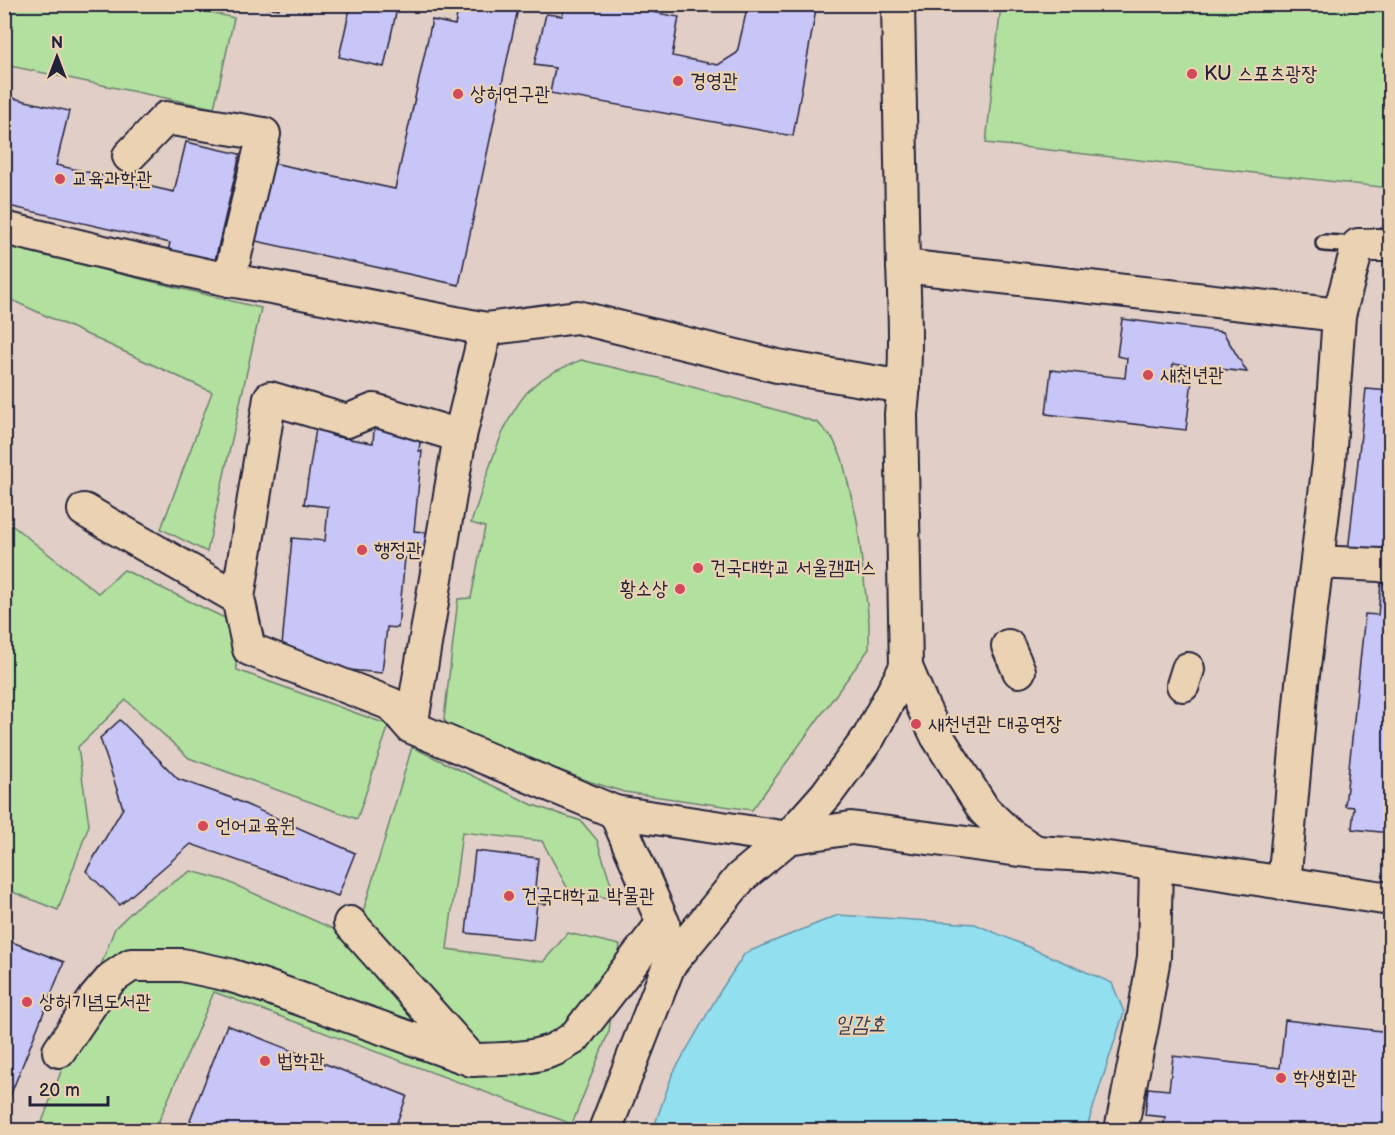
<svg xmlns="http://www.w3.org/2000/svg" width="1395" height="1135" font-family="'Balsamiq Sans','Poor Story',sans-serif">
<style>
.green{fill:#b2e09f;stroke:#6a816d;stroke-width:1.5}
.water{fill:#91dfef;stroke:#6593a7;stroke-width:1.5}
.building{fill:#c8c5f7;stroke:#22223b;stroke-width:1.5}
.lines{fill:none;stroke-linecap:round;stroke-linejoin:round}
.lane-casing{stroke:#22223b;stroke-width:20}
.street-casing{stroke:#22223b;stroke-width:36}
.lane{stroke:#ebd2b3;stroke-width:15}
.street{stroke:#ebd2b3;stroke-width:32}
.poi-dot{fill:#d1495b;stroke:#ebd2b3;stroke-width:2}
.labels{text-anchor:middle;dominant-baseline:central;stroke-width:4.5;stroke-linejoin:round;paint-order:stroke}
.poi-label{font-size:20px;fill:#22223b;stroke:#ebd2b3;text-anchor:start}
.water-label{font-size:21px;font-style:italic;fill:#333e56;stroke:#ebd2b3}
</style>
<rect width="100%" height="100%" fill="#e0cec7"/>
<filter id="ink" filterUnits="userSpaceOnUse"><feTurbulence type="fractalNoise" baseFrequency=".0167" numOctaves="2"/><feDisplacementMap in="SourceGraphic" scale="12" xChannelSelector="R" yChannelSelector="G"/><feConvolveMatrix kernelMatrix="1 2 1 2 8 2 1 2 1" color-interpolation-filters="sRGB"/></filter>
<g filter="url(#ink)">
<g class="green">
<polygon points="5,4 181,5 234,18 214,108 5,65"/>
<polygon points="1001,5 1390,5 1390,188 986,143"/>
<polygon points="5,246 261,308 207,552 161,529 212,392 5,297"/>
<path d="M581 360 663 379 784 412 818 423 833 439 842 458 857 520 869 622V649L752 810 624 792 591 782 449 728 444 719 458 599 471 598 485 527 471 523C486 481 500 419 532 387 546 374 564 367 581 360Z"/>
<polygon points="4,519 98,593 124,570 229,620 237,670 389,725 357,819 189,758 126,700 78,747 89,825 58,910 5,889"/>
<polygon points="412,747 533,805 581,821 597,840 616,900 568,889 542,841 462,832 447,949 543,962 568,933 620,945 609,1031 572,1124 214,992 155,1130 39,1130 115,928 141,903 191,871 224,880 344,934 360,922"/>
</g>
<polygon class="water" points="838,915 975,924 1112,983 1124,1012 1086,1130 653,1130 672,1075 721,990 745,953"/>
<g class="building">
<polygon points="234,4 280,4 279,9"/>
<polygon points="351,4 398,4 384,67 339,57"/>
<polygon points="459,4 519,4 459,285 251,240 268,162 395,189 432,20 455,25"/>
<polygon points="565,4 609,4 679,17 672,56 718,65 737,53 748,4 817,4 793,136 550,93 555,68 534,65 546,14 562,16"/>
<polygon points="4,96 69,111 56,165 174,192 186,142 240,154 213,269 166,258 170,243 4,205"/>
<polygon points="1122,319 1223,332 1247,372 1173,364 1171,378 1192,380 1186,430 1046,414 1051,370 1125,378 1127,358 1117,356"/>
<polygon points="1366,389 1390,391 1390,556 1348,552"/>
<polygon points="318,416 332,436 373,443 375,416 421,433 419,451 422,451 414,531 435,533 432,560 405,558 398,628 387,627 382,673 294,665 281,656 292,538 325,541 328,507 304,504"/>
<polygon points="1382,572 1390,589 1390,833 1352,829 1354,807 1345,806 1365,614 1378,615"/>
<polygon points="120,720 178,779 229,797 355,853 338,896 191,844 120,905 86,871 123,808 100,738"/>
<polygon points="475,851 538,858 535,888 548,889 546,904 537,903 533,940 466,933"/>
<polygon points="4,939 64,962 4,1111"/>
<polygon points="1285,1020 1390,1032 1390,1130 1163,1130 1165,1117 1145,1115 1148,1088 1169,1090 1173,1056 1280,1068"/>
<polygon points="227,1025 407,1096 394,1130 197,1130 199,1128 190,1120"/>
</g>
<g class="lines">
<defs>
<polyline id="lane" points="1324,243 1358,245"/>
<g id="street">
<path d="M898 4 903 266C905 315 907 365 901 414L906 667 923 707 937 736 984 810 1010 835 1036 852"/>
<polyline points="129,156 166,118 264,134 229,280 277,288 486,329 577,317 777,366 904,387"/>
<polyline points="4,228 116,255 229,280"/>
<polyline points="903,266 1339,315"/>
<polyline points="460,436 486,329"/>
<polyline points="84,510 238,598"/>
<polyline points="1317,562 1380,565 1390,567"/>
<polyline points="1008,646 1019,671"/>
<polyline points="906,667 869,737 826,795 788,838 851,828 1036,852 1085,855 1191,869 1390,899"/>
<polyline points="1183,685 1188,669"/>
<polyline points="411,727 391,704 249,649 238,598 270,398 347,421 374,410 460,436 411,727 615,812"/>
<polyline points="1284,884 1302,683 1329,462 1339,315 1358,245 1390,245"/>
<polyline points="663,923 615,812 788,838"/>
<polyline points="59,1051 95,998 112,978 131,965 182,965 229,975 264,986 472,1060 350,923"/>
<path d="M472 1060C499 1059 528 1060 553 1050 560 1047 567 1042 574 1038L663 923 666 943"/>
<polyline points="605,1130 669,965 741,877 788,838"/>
<polyline points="1121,1130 1143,1021 1154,957 1156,865"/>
</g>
</defs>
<use href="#lane" class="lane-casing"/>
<use href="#street" class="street-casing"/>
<use href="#lane" class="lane"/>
<use href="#street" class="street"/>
</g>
</g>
<g class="poi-dot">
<circle cx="1192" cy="74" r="6"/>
<circle cx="678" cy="81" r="6"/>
<circle cx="458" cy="94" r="6"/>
<circle cx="60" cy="179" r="6"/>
<circle cx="1148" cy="375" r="6"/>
<circle cx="362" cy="550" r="6"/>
<circle cx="698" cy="568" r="6"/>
<circle cx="680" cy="589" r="6"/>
<circle cx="916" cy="724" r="6"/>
<circle cx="203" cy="826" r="6"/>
<circle cx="509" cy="896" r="6"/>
<circle cx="27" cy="1002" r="6"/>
<circle cx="265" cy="1061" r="6"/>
<circle cx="1281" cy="1078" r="6"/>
</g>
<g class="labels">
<g class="poi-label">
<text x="1204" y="74">KU 스포츠광장</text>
<text x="690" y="81">경영관</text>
<text x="470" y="94">상허연구관</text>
<text x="72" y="179">교육과학관</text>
<text x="1160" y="375">새천년관</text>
<text x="374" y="550">행정관</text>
<text x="710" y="568">건국대학교 서울캠퍼스</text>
<text x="668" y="589" text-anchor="end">황소상</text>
<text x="928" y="724">새천년관 대공연장</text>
<text x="215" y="826">언어교육원</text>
<text x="521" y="896">건국대학교 박물관</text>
<text x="39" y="1002">상허기념도서관</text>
<text x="277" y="1061">법학관</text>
<text x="1293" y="1078">학생회관</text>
</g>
<g class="water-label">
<text x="860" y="1024">일감호</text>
</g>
</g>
<rect width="1395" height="1135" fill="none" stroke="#ebd2b3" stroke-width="24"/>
<rect x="12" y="12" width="1371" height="1111" fill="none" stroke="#22223b" stroke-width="2" filter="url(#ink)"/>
<g transform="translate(57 57)" stroke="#ebd2b3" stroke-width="4.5" paint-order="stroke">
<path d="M0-4.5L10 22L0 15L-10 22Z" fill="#22223b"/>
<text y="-9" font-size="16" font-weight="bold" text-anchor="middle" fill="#22223b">N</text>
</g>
<path d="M30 1096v9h78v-9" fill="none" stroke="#22223b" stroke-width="3"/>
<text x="39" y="1096" font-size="18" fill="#22223b" stroke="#ebd2b3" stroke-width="4.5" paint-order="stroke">20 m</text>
</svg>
